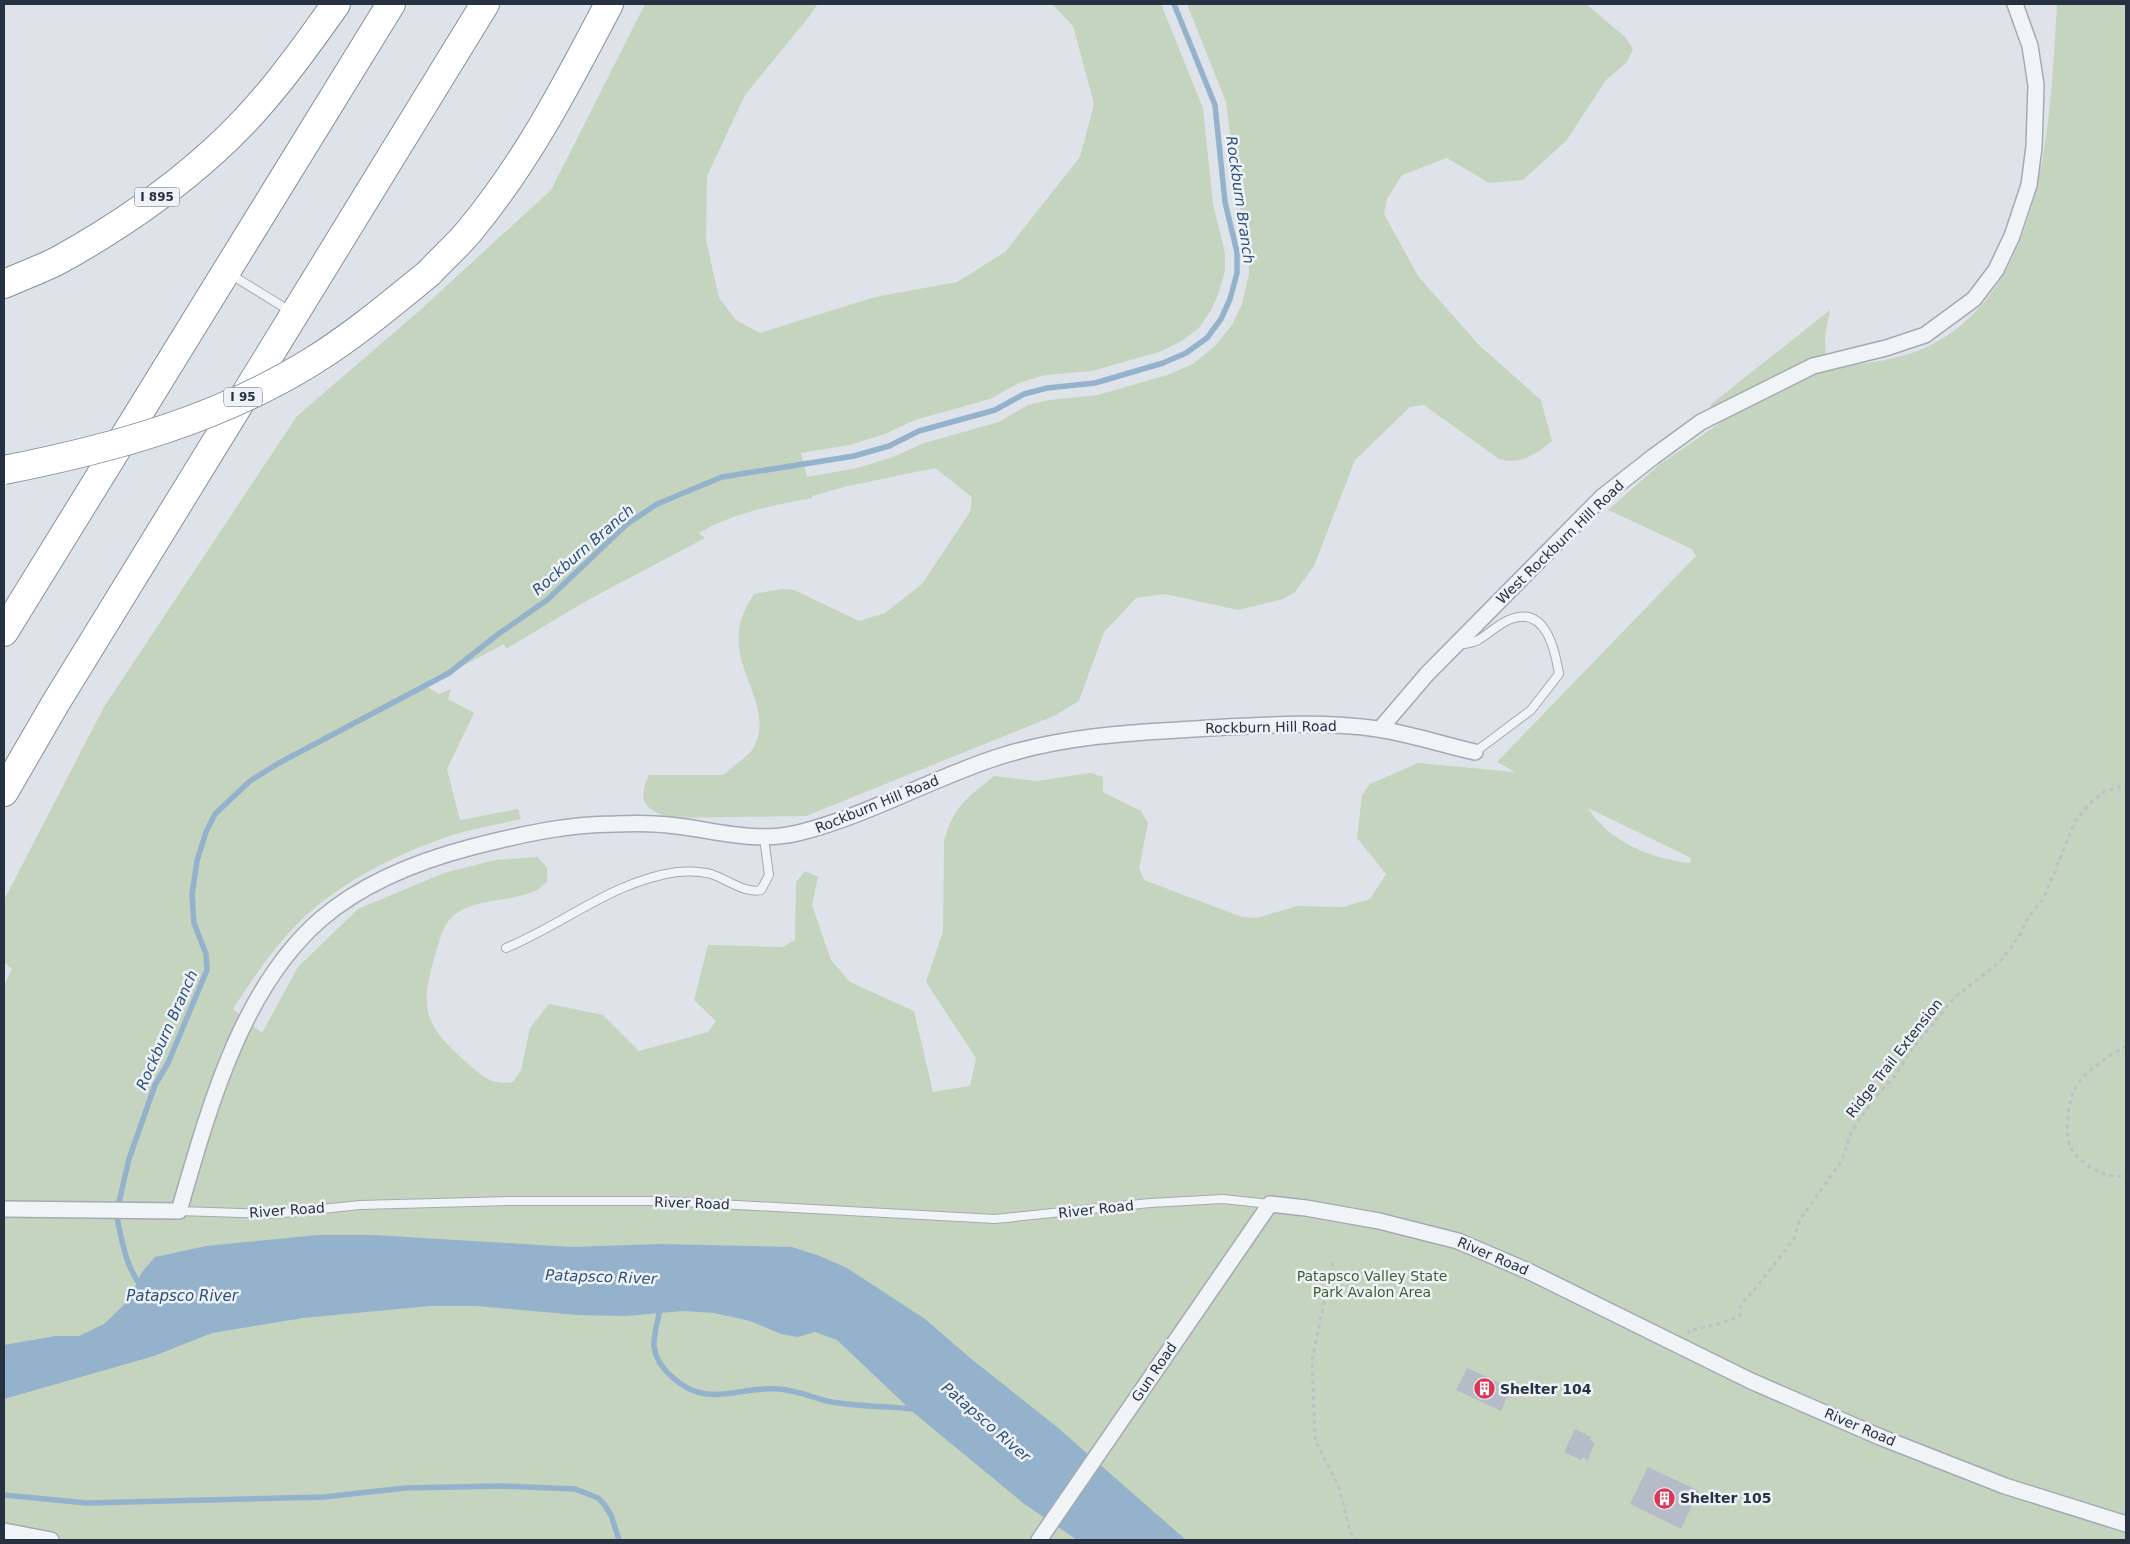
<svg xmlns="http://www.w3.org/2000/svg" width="2130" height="1544" font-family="'DejaVu Sans',sans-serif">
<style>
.green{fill:#c5d4be;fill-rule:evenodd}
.water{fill:#95b2cd}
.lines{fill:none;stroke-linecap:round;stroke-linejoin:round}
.stream{stroke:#95b2cd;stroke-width:5.5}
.building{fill:#b5bcc7}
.service-casing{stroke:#a3aab4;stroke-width:10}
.minor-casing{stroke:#a3aab4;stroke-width:18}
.motorway-casing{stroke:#8491a2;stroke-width:30}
.path{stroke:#bcc1c8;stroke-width:3;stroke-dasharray:4 4;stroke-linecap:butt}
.service{stroke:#f1f4f7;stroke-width:8}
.minor{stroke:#f1f4f7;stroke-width:15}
.motorway{stroke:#fff;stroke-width:28}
.motorway-bridge-casing{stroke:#8491a2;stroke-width:30;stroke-linecap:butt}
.motorway-bridge{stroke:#fff;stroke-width:28}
.labels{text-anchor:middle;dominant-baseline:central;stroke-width:5;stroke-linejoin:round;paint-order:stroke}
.shield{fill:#eef2f7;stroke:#626b78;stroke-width:1}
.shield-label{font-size:12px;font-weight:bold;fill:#263142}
.street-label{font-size:14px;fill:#263142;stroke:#eef2f7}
.park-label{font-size:14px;fill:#3c5f31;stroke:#eef2f7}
.poi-label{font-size:14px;font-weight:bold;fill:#263142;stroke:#eef2f7;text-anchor:start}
.water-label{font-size:15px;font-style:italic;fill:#2c517a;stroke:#eef2f7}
</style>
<rect width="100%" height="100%" fill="#dee3e9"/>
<path class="green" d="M645 4H818L808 18 745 95 707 176 706 240 719 298 736 320 760 333 875 297 957 282 1005 252 1080 157 1094 104 1073 26 1052 4H1161L1203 108 1213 204 1225 253V271L1218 295 1210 312 1198 329 1180 342 1159 352 1092 371 1045 375 1019 383 990 399 915 420 885 434 850 445 801 453 807 477 857 468 893 457 924 443 999 422 1028 405 1049 400 1098 395 1167 375 1193 364 1215 346 1232 325 1242 304 1249 274V251L1238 199 1226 102 1187 4H1586L1625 37 1633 49 1627 62 1606 80 1566 141 1523 180 1489 183 1447 158 1402 175 1387 199 1384 214 1418 276 1478 344 1541 400 1552 441C1536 455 1519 465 1499 459L1424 405 1410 407 1355 460 1314 566 1295 592 1283 599 1238 610 1165 594 1136 598 1104 632 1079 701 1054 716 806 816 669 818C644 809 637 800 649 775H723C731 768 750 755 754 747 779 697 709 658 754 594L781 589 794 590 859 621 885 613 922 584 970 512 972 497 935 468 848 486 812 496V498C774 505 732 513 699 533L705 538 586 601 506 649 504 644 425 686 439 694 451 689 448 699 474 713 447 769 460 820 518 809 521 819C493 826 463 830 436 841 392 857 347 880 311 911 280 938 255 975 233 1009L262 1033 298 967 358 909 444 873 495 860 537 857 547 867V882C543 885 539 890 535 891 508 903 475 897 452 917 442 926 440 941 436 952 419 1008 423 1024 467 1063 484 1077 490 1085 513 1082L521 1070 530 1028 549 1004 603 1015 639 1051 708 1032 716 1021 694 1000 708 945 783 947 795 940 796 882 805 871 818 877 812 905 831 960 850 982 914 1011 933 1092 970 1086 976 1058 926 982 943 931 944 841C954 805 967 798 994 776L1036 781 1091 773 1103 777V792L1141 811 1148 823 1139 868 1144 880 1242 917 1256 918 1297 906 1343 907 1370 899 1386 874 1357 838 1362 795 1370 784 1418 763 1515 772 1497 762 1696 556 1692 549 1608 510 1659 465 1720 423 1710 405 1830 310 1825 337 1826 371C1859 362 1897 362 1929 346 2047 287 2050 118 2057 4H2126V1540H4V985L12 969 4 962V900L104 707 297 416 418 312 551 190ZM1588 808 1691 858 1690 863C1652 859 1609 842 1588 808Z"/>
<polygon class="water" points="317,1235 374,1235 572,1247 659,1244 792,1247 820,1256 847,1268 925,1319 969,1357 1057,1427 1186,1540 1077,1540 1023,1503 914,1413 837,1340 815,1332 798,1337 781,1334 750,1321 714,1313 683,1311 626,1316 577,1315 476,1306 430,1306 303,1318 212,1333 154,1356 4,1399 4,1345 55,1336 79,1336 104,1324 128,1301 142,1272 155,1257 206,1246"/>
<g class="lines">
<g class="stream">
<polyline points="119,1202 129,1159 155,1085 168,1063 207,970 206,954 194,923 192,894 197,861 206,832 215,814 250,781 279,763 449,673 497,635 547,600 627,524 657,504 722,477 854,456 889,446 919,431 995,410 1024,394 1047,388 1095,383 1163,363 1186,353 1207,338 1221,319 1230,299 1237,273 1237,252 1225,202 1215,105 1174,4"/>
<path d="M117 1218C122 1241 126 1267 141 1286"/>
<path d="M660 1306C659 1320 653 1334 654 1347 656 1360 662 1368 671 1376 708 1411 738 1385 779 1389 796 1390 811 1397 827 1401 855 1407 886 1406 914 1409"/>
<polyline points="4,1495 87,1503 324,1497 405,1488 502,1486 575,1489 598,1498 604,1504 611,1515 619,1540"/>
</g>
</g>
<g class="building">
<polygon points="1467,1368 1511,1388 1501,1411 1456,1390"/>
<polygon points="1575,1429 1591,1437 1590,1440 1595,1443 1588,1460 1582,1457 1581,1460 1564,1452"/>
<polygon points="1648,1467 1699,1491 1681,1529 1630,1504"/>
</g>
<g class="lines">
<defs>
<g id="service">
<polyline points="230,274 290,311"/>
<path d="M1459 645C1465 644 1473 643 1478 640 1489 634 1499 623 1511 619 1546 606 1555 650 1559 674L1531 710 1475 752"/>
<path d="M506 948C564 924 613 881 677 872 688 871 700 871 711 874 727 879 745 894 761 890L769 875 764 838"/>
<polyline points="179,1211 274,1214 360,1205 511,1201 664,1201 995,1219 1150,1203 1223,1199 1270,1204"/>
</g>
<g id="minor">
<polyline points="1380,729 1427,674 1602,497 1653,457 1701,422 1813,366 1886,348 1925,335 1974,299 1996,270 2012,236 2029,185 2034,147 2036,85 2030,46 2015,4"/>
<path d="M4 1209 179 1211C208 1112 240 989 321 919 364 882 418 861 472 847 519 835 567 824 615 824 635 823 657 823 677 826 718 831 756 843 798 833 867 816 930 779 998 757 1066 735 1139 732 1210 728 1266 725 1323 721 1378 729 1411 734 1444 745 1475 752"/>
<polyline points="4,1531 51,1540"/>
<polyline points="1039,1540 1270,1204 1306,1208 1379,1221 1458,1241 1530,1272 1751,1381 1880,1437 2005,1486 2126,1524"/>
</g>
<g id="motorway">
<path d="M429 273C443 258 459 244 471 229 528 160 568 82 609 4"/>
<path d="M4 284C22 276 42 269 59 260 115 229 168 193 215 150 262 108 300 55 336 4"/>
<polyline points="4,632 391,4"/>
<polyline points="4,792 55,704 485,4"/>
</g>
</defs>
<use href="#service" class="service-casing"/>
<use href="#minor" class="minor-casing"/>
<use href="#motorway" class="motorway-casing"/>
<g class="path">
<path d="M2126 1046C2110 1055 2085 1071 2076 1087 2068 1100 2064 1135 2071 1148 2083 1167 2105 1178 2126 1176"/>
<polyline points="1333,1262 1312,1359 1315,1440 1338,1485 1351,1534 1358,1540"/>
<polyline points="1690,1333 1688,1331 1718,1324 1740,1316 1741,1304 1755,1289 1794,1239 1799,1221 1842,1160 1851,1132 1877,1095 1895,1076 1911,1050 1955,997 2000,962 2022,932 2025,922 2044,898 2075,821 2089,804 2105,791 2126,785"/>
</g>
<use href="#service" class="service"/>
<use href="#minor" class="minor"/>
<use href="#motorway" class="motorway"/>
<defs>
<path id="motorway-bridge" d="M4 470C111 449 217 420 311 362 353 336 391 304 429 273"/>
</defs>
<use href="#motorway-bridge" class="motorway-bridge-casing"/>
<use href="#motorway-bridge" class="motorway-bridge"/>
</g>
<defs>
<symbol id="building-disc" viewBox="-11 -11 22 22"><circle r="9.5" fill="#dc3654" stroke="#eef2f7"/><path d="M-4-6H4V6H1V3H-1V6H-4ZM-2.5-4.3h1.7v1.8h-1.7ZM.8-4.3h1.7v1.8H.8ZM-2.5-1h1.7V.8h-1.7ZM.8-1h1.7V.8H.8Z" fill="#fff"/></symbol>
</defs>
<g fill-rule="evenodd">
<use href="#building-disc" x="1472" y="1376" width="25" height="25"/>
<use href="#building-disc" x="1652" y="1486" width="25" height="25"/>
</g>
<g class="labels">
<g class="shield">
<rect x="134.5" y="187.5" width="45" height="19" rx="4"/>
<rect x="224" y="387.5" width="38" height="19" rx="4"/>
</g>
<g class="shield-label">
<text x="157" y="197">I 895</text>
<text x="243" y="397">I 95</text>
</g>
<g class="street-label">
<text transform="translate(1560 542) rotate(-44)">West Rockburn Hill Road</text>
<text transform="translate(1271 727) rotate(-1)">Rockburn Hill Road</text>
<text transform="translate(877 804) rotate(-22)">Rockburn Hill Road</text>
<text transform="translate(1894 1058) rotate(-52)">Ridge Trail Extension</text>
<text transform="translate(692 1203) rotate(2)">River Road</text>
<text transform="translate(1096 1209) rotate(-6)">River Road</text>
<text transform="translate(287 1210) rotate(-4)">River Road</text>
<text transform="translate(1493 1256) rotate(23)">River Road</text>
<text transform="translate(1154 1372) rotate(-56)">Gun Road</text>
<text transform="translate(1860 1427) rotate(23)">River Road</text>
</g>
<g class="park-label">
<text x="1372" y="1276">Patapsco Valley State<tspan x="1372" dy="16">Park Avalon Area</tspan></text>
</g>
<g class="poi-label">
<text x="1500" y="1389">Shelter 104</text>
<text x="1680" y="1498">Shelter 105</text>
</g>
<g class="water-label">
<text transform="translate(1240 200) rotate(82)">Rockburn Branch</text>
<text transform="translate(583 550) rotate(-41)">Rockburn Branch</text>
<text transform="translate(167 1030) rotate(-66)">Rockburn Branch</text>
<text transform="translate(601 1277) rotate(2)">Patapsco River</text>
<text x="182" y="1296">Patapsco River</text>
<text transform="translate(986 1422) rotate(41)">Patapsco River</text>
</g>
</g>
<rect width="2130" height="1544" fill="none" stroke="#263142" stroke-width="10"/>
</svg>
